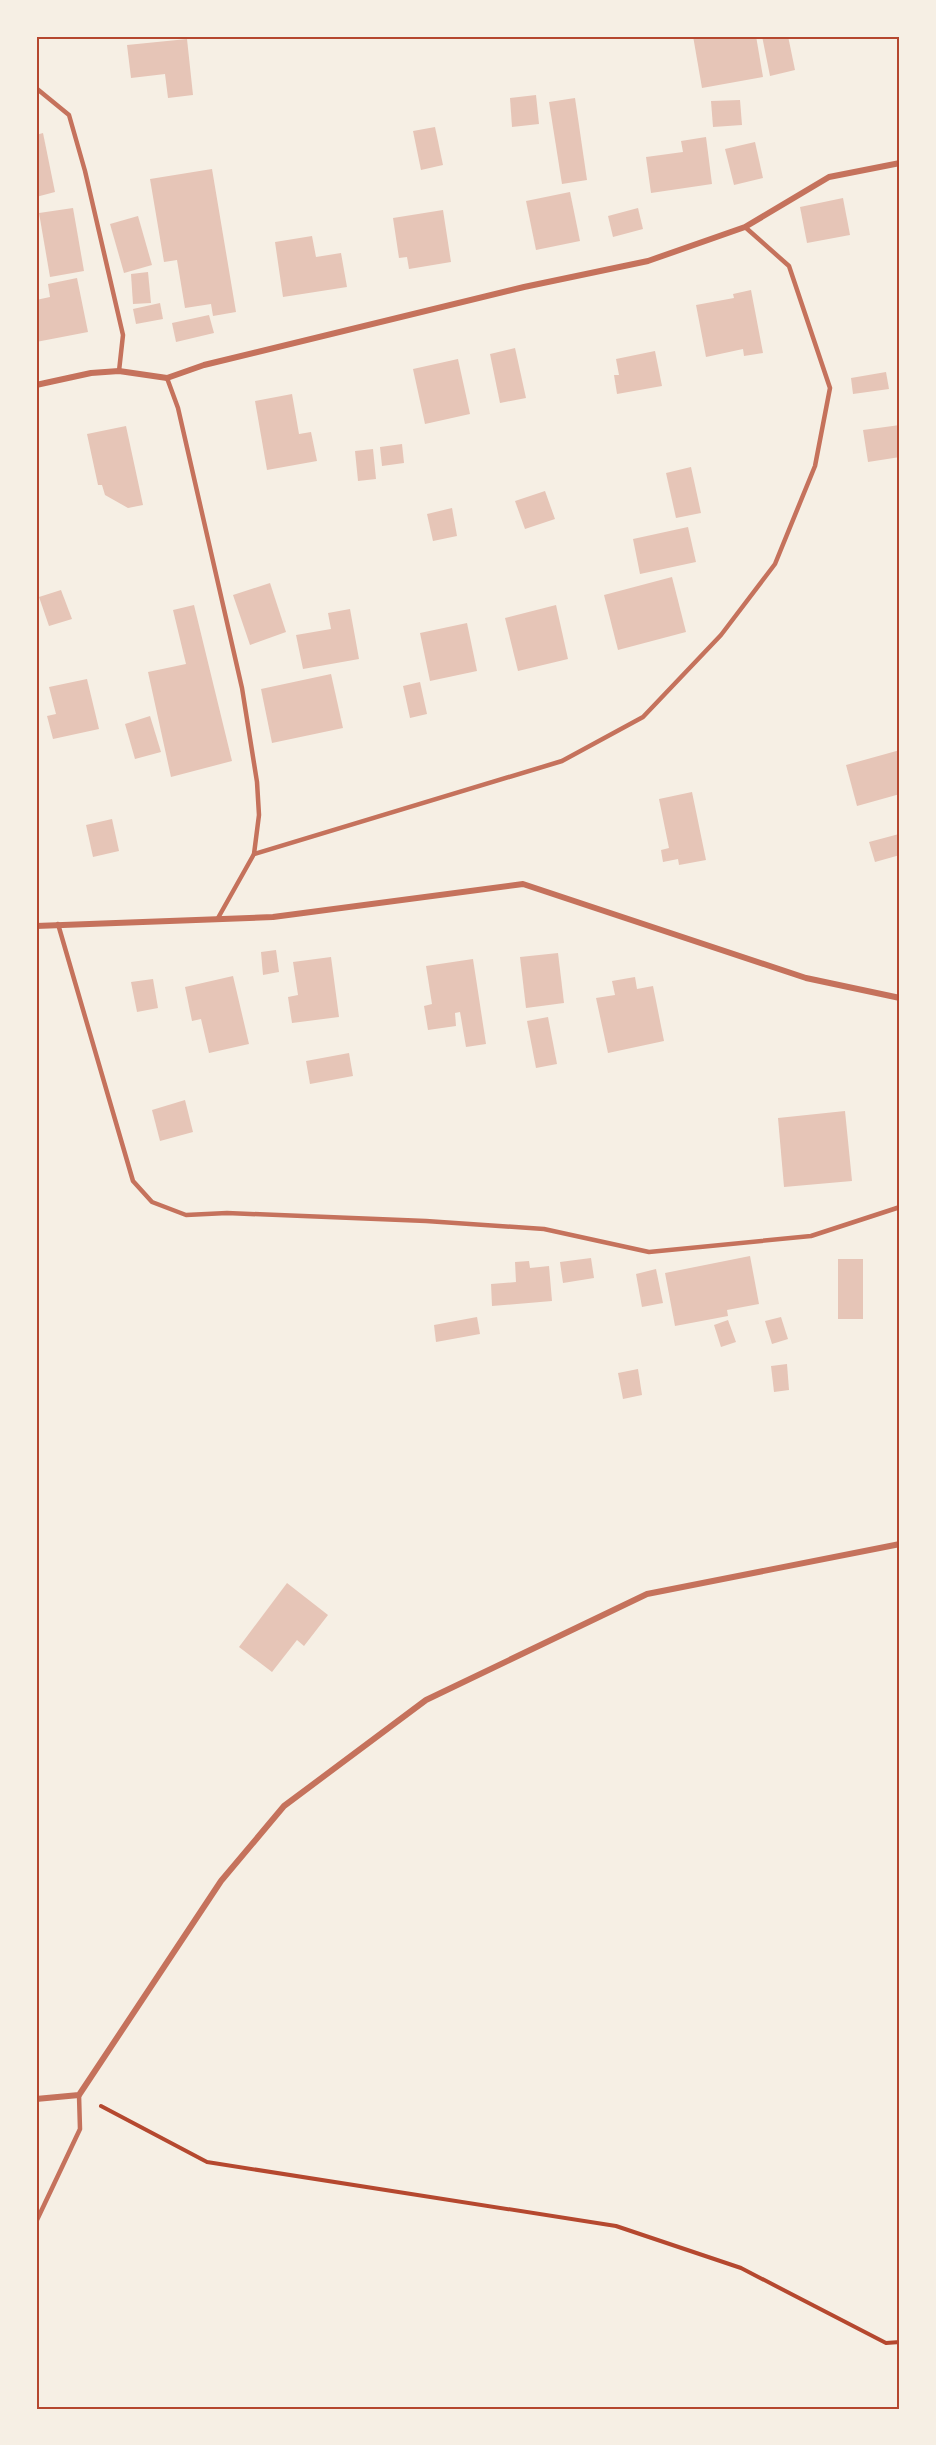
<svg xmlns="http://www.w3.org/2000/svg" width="936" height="2445" font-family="Ubuntu,sans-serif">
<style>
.building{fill:#e6c5b7}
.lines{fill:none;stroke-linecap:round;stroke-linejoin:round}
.path{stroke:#b5482f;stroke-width:4}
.service{stroke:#c5725c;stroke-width:4.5}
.minor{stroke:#c5725c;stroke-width:6}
.neatline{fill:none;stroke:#b5482f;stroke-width:2}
</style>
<rect width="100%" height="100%" fill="#f6efe4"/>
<g class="building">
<polygon points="693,36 756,36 763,77 702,88"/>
<polygon points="762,36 788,36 795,70 770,76"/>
<polygon points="187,39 193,95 168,98 165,74 131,78 127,45"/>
<polygon points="536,95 539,124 512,127 510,98"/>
<polygon points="575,98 587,180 562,184 549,102"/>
<polygon points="740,100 742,125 713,127 711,101"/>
<polygon points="435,127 443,165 421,170 413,131"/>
<polygon points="43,133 55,192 36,197 36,135"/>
<polygon points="706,137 712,184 651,193 646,157 683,152 681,141"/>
<polygon points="755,142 763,178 734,185 725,149"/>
<polygon points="212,169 236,312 213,316 211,304 185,308 177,260 164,262 150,179"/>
<polygon points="570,192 580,241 536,250 526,201"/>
<polygon points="843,198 850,235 807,243 800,207"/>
<polygon points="73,208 84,271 50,277 39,213"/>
<polygon points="638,208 643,229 613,237 608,216"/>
<polygon points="443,210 451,262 409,269 407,257 399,258 393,218"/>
<polygon points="138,216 152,265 124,273 110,224"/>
<polygon points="312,236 316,257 341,253 347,287 283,297 275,242"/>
<polygon points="148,272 151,303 133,304 131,274"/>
<polygon points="77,278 88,332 36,342 36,300 50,297 48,284"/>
<polygon points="751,290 763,353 744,356 743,349 706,357 696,305 734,298 733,294"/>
<polygon points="160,303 163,319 136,324 133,309"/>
<polygon points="209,315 214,333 176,342 172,323"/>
<polygon points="515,348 526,398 500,403 490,354"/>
<polygon points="655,351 662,386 617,394 614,375 619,375 616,359"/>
<polygon points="458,359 470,414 425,424 413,369"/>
<polygon points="886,372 889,389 853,394 851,378"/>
<polygon points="292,394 299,434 311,432 317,461 267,470 255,401"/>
<polygon points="900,425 900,457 868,462 863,430"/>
<polygon points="126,426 143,505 128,508 105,495 102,485 98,485 87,434"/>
<polygon points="402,444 404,463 382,466 380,447"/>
<polygon points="373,449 376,479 358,481 355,451"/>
<polygon points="691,467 701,513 676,518 666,473"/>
<polygon points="545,491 555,519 525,529 515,501"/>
<polygon points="452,508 457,536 433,541 427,514"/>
<polygon points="688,527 696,562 640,574 633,539"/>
<polygon points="672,577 686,632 618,650 604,595"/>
<polygon points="270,583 286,632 250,645 233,595"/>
<polygon points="61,590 72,619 49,626 39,597"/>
<polygon points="194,605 232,761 171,777 148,672 186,664 173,610"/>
<polygon points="556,605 568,659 518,671 505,618"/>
<polygon points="350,609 359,659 303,669 296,635 331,629 328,613"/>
<polygon points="467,623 477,671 430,681 420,633"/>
<polygon points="331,674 343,728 272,743 261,689"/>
<polygon points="87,679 99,729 53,739 47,716 56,714 49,687"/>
<polygon points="420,682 427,714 410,718 403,686"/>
<polygon points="150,716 161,752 135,759 125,724"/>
<polygon points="900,750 900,794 857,806 846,765"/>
<polygon points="692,792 706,860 679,865 678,859 663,862 661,850 669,848 659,799"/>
<polygon points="112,819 119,851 93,857 86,825"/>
<polygon points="899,834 900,855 875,862 869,842"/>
<polygon points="276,950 279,972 263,975 261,952"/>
<polygon points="558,953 564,1003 526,1008 520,957"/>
<polygon points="331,957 339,1017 292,1023 288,997 298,995 293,962"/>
<polygon points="473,959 486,1044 466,1047 460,1012 455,1013 456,1026 428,1030 424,1006 432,1004 426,966"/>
<polygon points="233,976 249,1044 209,1053 201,1019 192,1021 185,987"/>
<polygon points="635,977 637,989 653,986 664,1041 608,1053 596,998 615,995 612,981"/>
<polygon points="153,979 158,1008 137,1012 131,982"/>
<polygon points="548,1017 557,1064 536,1068 527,1021"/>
<polygon points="349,1053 353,1076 310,1084 306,1061"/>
<polygon points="185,1100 193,1132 160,1141 152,1110"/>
<polygon points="845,1111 852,1181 784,1187 778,1118"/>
<polygon points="750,1256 759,1304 727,1310 728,1316 675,1326 665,1273"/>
<polygon points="591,1258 594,1278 563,1283 560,1262"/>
<rect x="838" y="1259" width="25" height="60"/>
<polygon points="529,1261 530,1268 549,1266 552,1301 492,1306 491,1284 516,1282 515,1262"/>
<polygon points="656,1269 663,1303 642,1307 636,1274"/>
<polygon points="477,1317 480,1334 436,1342 434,1325"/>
<polygon points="781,1317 788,1339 772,1344 765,1321"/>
<polygon points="728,1320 736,1342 721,1347 714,1325"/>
<polygon points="787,1364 789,1390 774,1392 771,1366"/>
<polygon points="638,1369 642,1395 623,1399 618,1373"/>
<polygon points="287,1583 328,1615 304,1646 297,1640 272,1672 239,1647"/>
</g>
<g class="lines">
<polyline class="path" points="101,2106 207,2162 616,2226 741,2268 886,2343 900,2342"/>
<g class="service">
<polyline points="36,88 69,115 85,171 123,335 119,371"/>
<polyline points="167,378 178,408 242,688 257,782 259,815 254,854"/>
<polyline points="218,918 254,854 562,761 643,717 721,635 775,564 815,466 830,388 789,266 745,227"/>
<polyline points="58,924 133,1181 152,1202 186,1215 227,1213 426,1221 544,1229 649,1252 811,1236 900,1207"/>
<polyline points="36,2222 80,2129 79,2095"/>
</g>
<g class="minor">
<polyline points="36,385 91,373 119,371 167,378 204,365 524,287 648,261 745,227 829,177 900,163"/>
<polyline points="36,926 273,917 523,884 806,978 900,998"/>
<polyline points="36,2099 79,2095 221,1881 284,1806 426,1700 647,1594 900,1544"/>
</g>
</g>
<rect width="936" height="2445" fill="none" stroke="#f6efe4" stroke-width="75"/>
<rect x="38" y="38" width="860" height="2370" class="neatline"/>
</svg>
